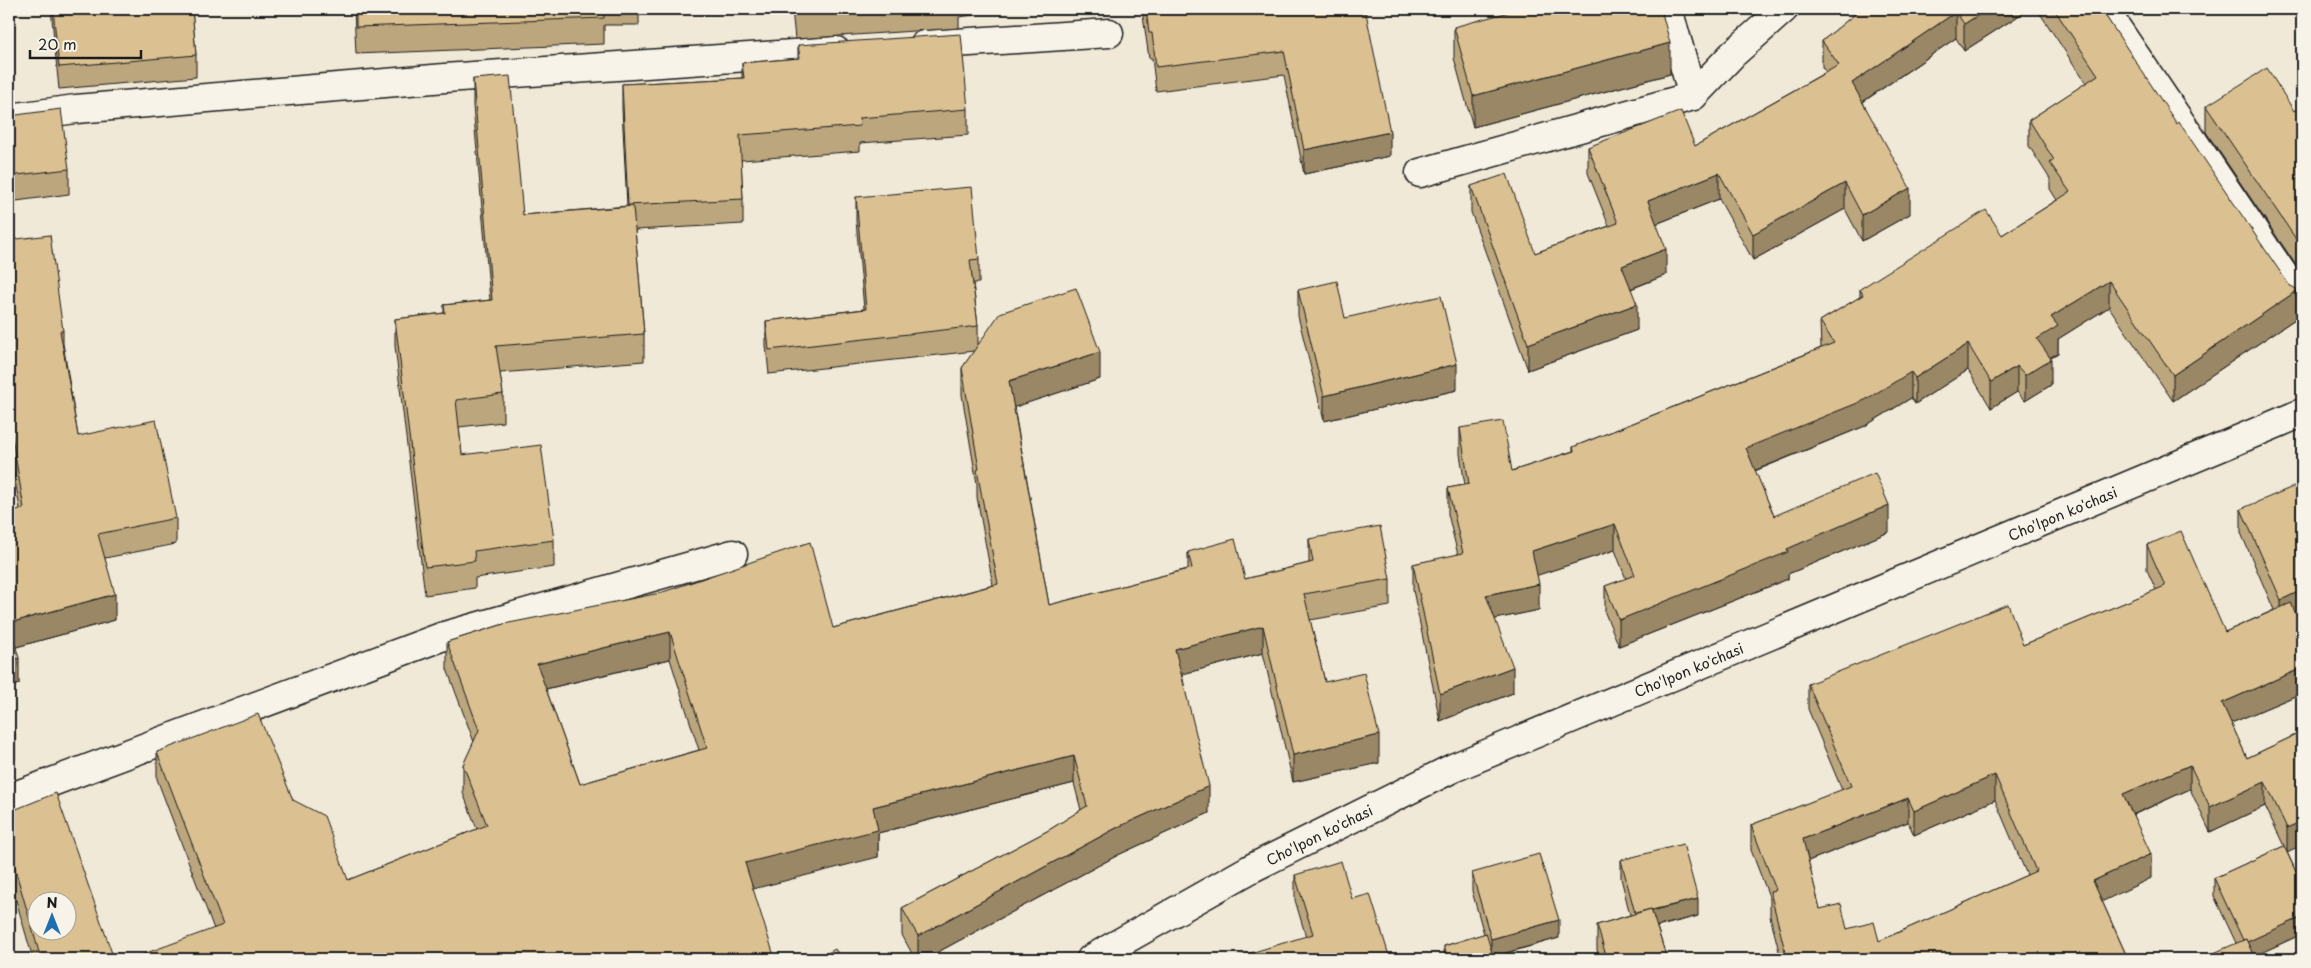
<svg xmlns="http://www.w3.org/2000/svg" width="2311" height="968" font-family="'Playpen Sans',sans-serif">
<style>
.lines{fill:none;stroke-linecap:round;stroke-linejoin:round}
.street-casing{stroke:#1c1c1c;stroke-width:31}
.secondary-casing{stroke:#1c1c1c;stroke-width:31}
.street{stroke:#f7f3e8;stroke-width:28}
.secondary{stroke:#f7f3e8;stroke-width:28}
.wall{fill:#bca67d;stroke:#1c1c1c;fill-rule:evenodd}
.shaded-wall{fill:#998766;stroke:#1c1c1c}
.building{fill:#dbc191;stroke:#1c1c1c;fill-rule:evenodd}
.labels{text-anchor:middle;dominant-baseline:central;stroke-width:4;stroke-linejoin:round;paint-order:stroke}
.street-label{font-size:14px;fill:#1c1c1c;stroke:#f7f3e8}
</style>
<rect width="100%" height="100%" fill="#f1e9d7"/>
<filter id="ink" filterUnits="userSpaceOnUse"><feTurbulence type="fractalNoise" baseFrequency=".02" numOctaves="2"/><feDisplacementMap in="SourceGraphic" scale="10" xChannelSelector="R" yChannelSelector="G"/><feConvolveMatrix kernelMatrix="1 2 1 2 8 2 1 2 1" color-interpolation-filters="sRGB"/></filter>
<g filter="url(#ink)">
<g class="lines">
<defs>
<g id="street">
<polyline points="1668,9 1693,96"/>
<polyline points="2104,9 2302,302"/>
<polyline points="924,45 1109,33"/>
<polyline points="9,118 76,109 445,78 836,51"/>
<polyline points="1420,173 1693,96 1733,54 1784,9"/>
<polyline points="9,798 441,637 733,554"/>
</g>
<g id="secondary">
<path id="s1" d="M1091 959 1252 868 1453 768 2302 413"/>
</g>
</defs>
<use href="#street" class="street-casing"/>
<use href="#secondary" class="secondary-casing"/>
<use href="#street" class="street"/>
<use href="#secondary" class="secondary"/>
</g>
<g class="wall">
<polygon points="51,9 192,9 196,55 196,77 59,89"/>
<polygon points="354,9 639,9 639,25 604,25 604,44 356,54"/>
<polygon points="792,9 974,9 974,15 959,17 959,28 795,39"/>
<polygon points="1142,9 1362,9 1390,156 1304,174 1284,75 1156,91 1152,58 1149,58"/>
<polygon points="1861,9 2029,9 1964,51 1956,38 1863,102 1910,214 1862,241 1845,209 1753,260 1719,199 1656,224 1666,275 1631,289 1637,330 1528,370 1471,212 1471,186 1535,253 1609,226 1588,173 1588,147 1695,146 1826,72 1822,67 1822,41"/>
<polygon points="2037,9 2101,9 2298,317 2173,401 2109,307 2058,339 2058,353 2049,358 2051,385 2025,401 2017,392 1991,408 1968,370 1915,404 1911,398 1865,426 1755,471 1774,516 1889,532 1788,574 1788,579 1619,646 1605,613 1605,586 1626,579 1615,550 1537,575 1539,610 1495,619 1513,693 1440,721 1413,590 1413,564 1458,555 1448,514 1448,488 1465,485 1460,454 1460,428 1512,471 1573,451 1573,447 1821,348 1820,321 1860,297 1860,289 2002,235 2057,200 2050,189 2050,179 2029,146 2029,120 2086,83"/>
<polygon points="2294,9 2302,9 2302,21"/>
<polygon points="1454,27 1670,74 1473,127 1454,58"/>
<polygon points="798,45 968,109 968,135 860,143 860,151 741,160 743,199 743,224 635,230 644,334 644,361 500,373 503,394 503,422 459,427 462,455 554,540 554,567 475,578 475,588 425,595 395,346 395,319 444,313 444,305 490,300 473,106 473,79 523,215 627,206 622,109 622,84 742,78 742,63 798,58"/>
<polygon points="2206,106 2294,111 2302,106 2302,274 2206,132"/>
<polygon points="9,116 69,169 69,194 9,202"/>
<path d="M856 197 979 259V283H973L978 326V345L1100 379 1014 407 1049 605 1188 569V552L1245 579 1309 563V539L1390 579V606L1310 620 1325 682 1379 763 1293 782 1263 653 1182 674 1209 813 1118 855 925 959H915L902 935V908L1049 830 1081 810 1074 783 878 833V857L214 929 157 779V752L293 800 348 880 477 829 463 793V765L474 742 447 669V642L504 624 833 628 993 585 977 497V484L962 395V368L974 351 769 374 766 345V321L864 309 856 221ZM670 659 699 750 580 784 546 689Z"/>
<polygon points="9,240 63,331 63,343 78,436 176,518 176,544 105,558 115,620 16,647 19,684 9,687 20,509 9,445"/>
<polygon points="1298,290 1345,318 1457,390 1324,421 1298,316"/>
<path d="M2241 509 2297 617 2302 693 2231 723 2247 758 2302 732 2287 852 2302 885V934L2254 956 2236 943 2214 896V878L2284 846 2265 806 2210 832 2190 789 2133 815 2151 878 2102 901 2128 959H1781L1770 916V899L1751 850V825L1842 790 1808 709V684L2023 645 2156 590 2147 570V545L2225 632 2274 610 2241 533ZM1995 800 2027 875 1879 941 1847 929 1820 909 1808 861 1908 822 1914 835Z"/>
<polygon points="9,812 114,959 33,959 9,876"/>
<polygon points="1621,860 1698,916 1657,927 1667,959 1600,959 1597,950 1597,925 1630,915 1621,878"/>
<polygon points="1472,873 1559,938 1493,957 1494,959 1444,959 1444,946 1484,934 1472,891"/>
<polygon points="1295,875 1352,899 1390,959 1306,937 1295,900"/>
</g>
<g class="shaded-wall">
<polygon points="1988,9 2029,9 1964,51 1964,24"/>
<polygon points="1956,12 1956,38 1852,109 1852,83"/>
<polygon points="1670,43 1670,74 1473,127 1473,96"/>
<polygon points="1390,132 1390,156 1304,174 1304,150"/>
<polygon points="1719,173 1719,199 1648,227 1648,201"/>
<polygon points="1845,183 1845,209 1753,260 1753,234"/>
<polygon points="1910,188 1910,214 1862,241 1862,215"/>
<polygon points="1666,249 1666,275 1622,292 1622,266"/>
<polygon points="2109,281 2109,307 2058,339 2058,353 2037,365 2037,339 2051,317"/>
<polygon points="2298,290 2298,317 2173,401 2173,375"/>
<polygon points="1637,304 1637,330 1528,370 1528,344"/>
<polygon points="1968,344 1968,370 1915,404 1915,378"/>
<polygon points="1100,352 1100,379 1009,409 1009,381"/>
<polygon points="2051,359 2051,385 2025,401 2025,375"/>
<polygon points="1457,364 1457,390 1324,421 1324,396"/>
<polygon points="2017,366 2017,392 1991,408 1991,382"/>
<polygon points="1911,372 1911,398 1865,426 1746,474 1746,448"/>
<polygon points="1889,505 1889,532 1788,574 1788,579 1619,646 1619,620"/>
<polygon points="1615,524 1615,550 1532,577 1532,551"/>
<polygon points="1539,584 1539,610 1486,621 1486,595"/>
<polygon points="2302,590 2302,615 2281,624 2281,600"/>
<polygon points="115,594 115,620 9,649 9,623"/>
<polygon points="1263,626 1263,653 1175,676 1175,649"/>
<polygon points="670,632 670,659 537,691 537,664"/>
<polygon points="19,658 19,684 9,687 9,662"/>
<polygon points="1513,667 1513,693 1440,721 1440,694"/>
<polygon points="2302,668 2302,693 2222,727 2222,703"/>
<polygon points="15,734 15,760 9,762 9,736"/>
<polygon points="1379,735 1379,763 1293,782 1293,755"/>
<polygon points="1074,756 1074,783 878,833 878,857 745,891 745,863 873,807"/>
<polygon points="2190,765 2190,789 2123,819 2123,794"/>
<polygon points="1995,775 1995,800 1914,835 1914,811"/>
<polygon points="2265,782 2265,806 2210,832 2210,807"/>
<polygon points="1209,786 1209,813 1118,855 925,959 918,959 918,936 1118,827"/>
<polygon points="1908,798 1908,822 1803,863 1803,839"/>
<polygon points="2302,821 2302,846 2287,853 2287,828"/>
<polygon points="2151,854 2151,878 2093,906 2093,881"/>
<polygon points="1698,899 1698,916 1635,932 1635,915"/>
<polygon points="2302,917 2302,934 2248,959 2244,943"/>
<polygon points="1559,920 1559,938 1491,957 1491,939"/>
</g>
<g class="building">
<polygon points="53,9 192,9 196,55 59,67"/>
<polygon points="356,9 604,9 604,18 356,27"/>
<polygon points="795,9 865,9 795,14"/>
<polygon points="1146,9 1362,9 1363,14 1366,13 1390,132 1304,150 1284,51 1156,67 1152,33 1149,33"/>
<polygon points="1520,9 1661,9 1670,43 1473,96 1454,27"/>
<polygon points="1861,9 1988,9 1964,24 1956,12 1852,83 1910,188 1862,215 1845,183 1753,234 1719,173 1648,201 1666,249 1622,266 1637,304 1528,344 1471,186 1507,174 1535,253 1618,223 1588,147 1681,111 1695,146 1839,65 1822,41"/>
<polygon points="2054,9 2101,9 2177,124 2179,122 2289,285 2298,290 2173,375 2109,281 2051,317 2058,326 2037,339 2051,359 2025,375 2017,366 1991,382 1968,344 1915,378 1911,372 1865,400 1746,448 1774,516 1875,473 1889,505 1787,549 1788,552 1619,620 1605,586 1635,575 1615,524 1532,551 1539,584 1486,595 1513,667 1440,694 1413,564 1463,553 1448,488 1469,484 1460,428 1503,421 1512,471 1574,451 1573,447 1834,343 1820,321 1863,295 1860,289 1986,210 2002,235 2070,192 2050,163 2054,160 2029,120 2098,75"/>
<polygon points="961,34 968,109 859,118 860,126 740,135 743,199 628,205 622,84 744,78 742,63 800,58 798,45"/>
<polygon points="2267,68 2294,111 2302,106 2302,248 2206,106"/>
<polygon points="510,76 523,215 633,206 644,334 496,346 503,394 456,400 462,455 541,445 554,540 474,551 475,561 425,567 395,319 445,313 444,305 492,300 473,79"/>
<polygon points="61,109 69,169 9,176 9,116"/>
<polygon points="972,187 979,259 970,260 978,326 769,350 766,321 866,309 856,197"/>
<polygon points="50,235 63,331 60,331 78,436 156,420 176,518 98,534 115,594 9,623 19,658 9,662 9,512 24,508 9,419 9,240"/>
<polygon points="1337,281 1345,318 1441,296 1457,364 1324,396 1298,290"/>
<path d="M1076 288 1100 352 1009 381 1049 605 1192 568 1188 552 1235 539 1245 579 1313 562 1309 539 1380 526 1390 579 1304 594 1325 682 1364 673 1379 735 1293 755 1263 626 1175 649 1209 786 1118 827 918 936 902 908 1049 830 1087 806 1074 756 873 807 878 830 745 863 775 959H130L223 925 157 752 258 714 293 800 324 816 348 880 487 825 463 765 479 730 447 642 504 624 660 593 810 542 833 628 998 584 977 470 979 469 962 368 1000 313ZM670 632 707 748 580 784 537 664Z"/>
<polygon points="2302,483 2302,590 2281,600 2241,509"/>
<path d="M2181 531 2225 632 2291 603 2302 628V668L2222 703 2247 758 2302 732V821L2287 828 2265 782 2210 807 2190 765 2123 794 2151 854 2093 881 2128 959H1787L1770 891 1776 890 1751 825 1851 786 1808 684 2008 604 2023 645 2165 586 2147 545ZM1995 775 2036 871 1879 941 1874 922 1847 929 1841 904 1820 909 1803 839 1908 798 1914 811Z"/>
<polygon points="9,711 15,734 9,736"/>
<path d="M56 793 114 959H41L9 848V812ZM38 900H68V930H38Z"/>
<polygon points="1683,844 1698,899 1652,910 1651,909 1635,913 1621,860"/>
<polygon points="2284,846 2302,885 2302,917 2247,942 2246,939 2243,940 2214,878"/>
<polygon points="1539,854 1559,920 1491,939 1472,873"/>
<polygon points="1341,861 1352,899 1370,894 1390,959 1231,959 1313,934 1295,875"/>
<polygon points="1651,909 1667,959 1607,959 1597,925"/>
<polygon points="1486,933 1494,959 1448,959 1444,946"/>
<polygon points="2246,939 2255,959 2200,959"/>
<polygon points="835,949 842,959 817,959"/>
</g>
</g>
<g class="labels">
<g class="street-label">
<text stroke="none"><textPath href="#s1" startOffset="1070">Cho'lpon ko'chasi</textPath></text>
<text stroke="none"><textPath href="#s1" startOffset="665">Cho'lpon ko'chasi</textPath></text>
<text stroke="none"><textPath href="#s1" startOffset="260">Cho'lpon ko'chasi</textPath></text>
</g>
</g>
<rect width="2311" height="968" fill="none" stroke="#f7f3e8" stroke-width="30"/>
<rect x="15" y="15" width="2281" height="938" fill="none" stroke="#1c1c1c" stroke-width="2" filter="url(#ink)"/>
<g transform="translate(52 916)"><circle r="24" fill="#f7f3e8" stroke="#9f9d96"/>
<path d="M0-4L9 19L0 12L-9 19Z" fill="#1f6fb2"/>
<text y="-8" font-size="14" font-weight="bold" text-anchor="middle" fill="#1c1c1c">N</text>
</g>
<path d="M30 50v8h111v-8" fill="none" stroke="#1c1c1c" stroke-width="2.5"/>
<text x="38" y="50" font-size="15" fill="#1c1c1c" stroke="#f7f3e8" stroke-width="4" paint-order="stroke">20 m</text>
</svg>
